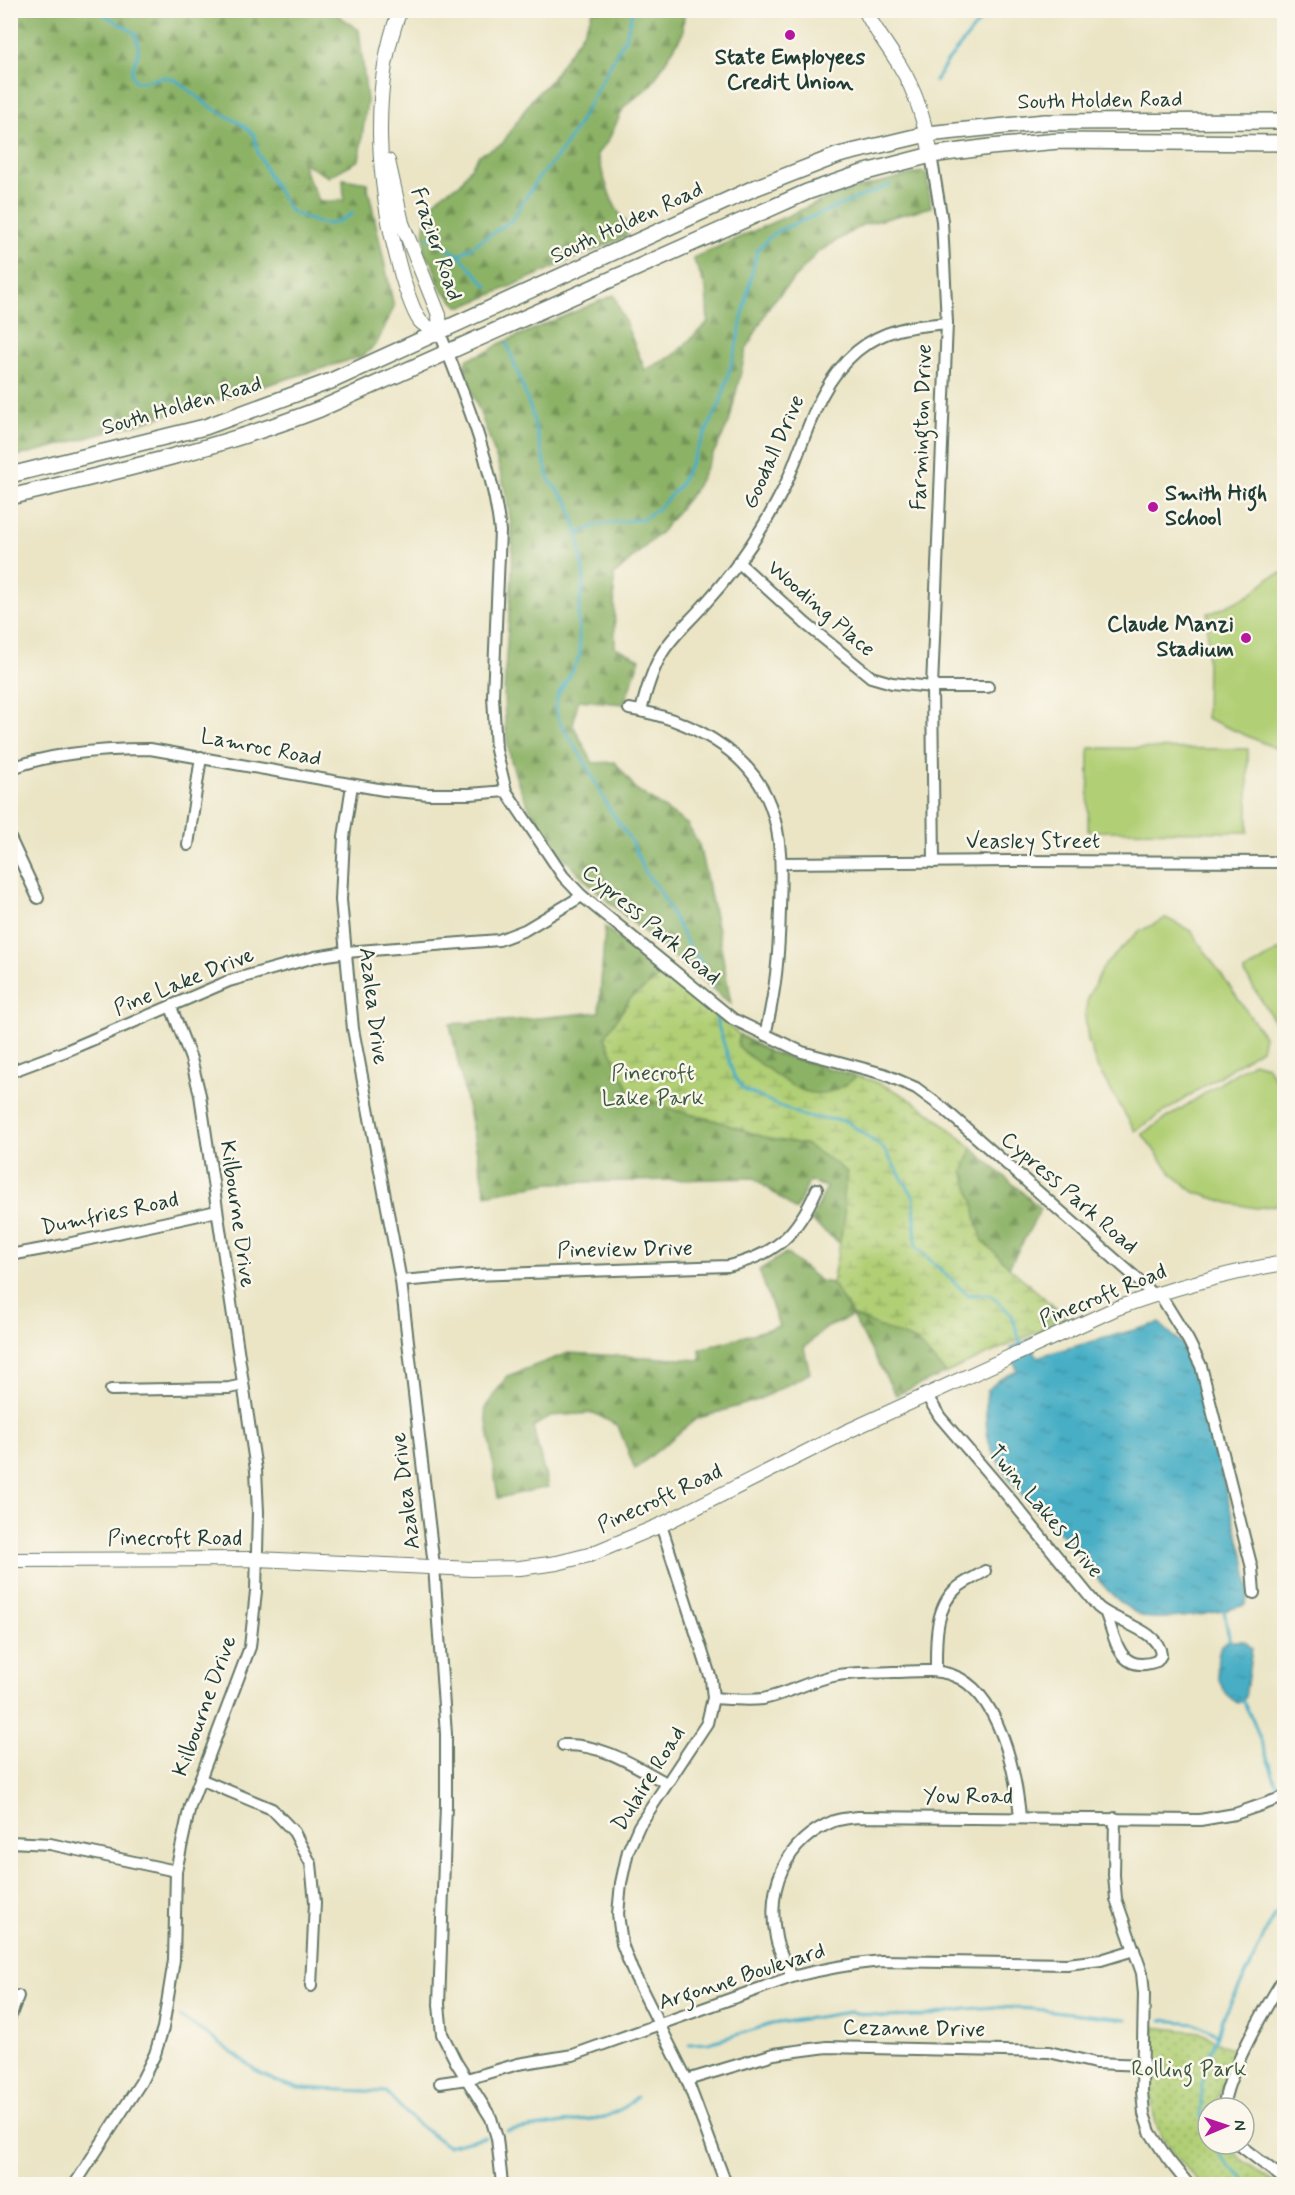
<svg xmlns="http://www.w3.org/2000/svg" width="1295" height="2195" font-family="Mynerve,sans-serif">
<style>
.grass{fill:url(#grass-dots);stroke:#688654;stroke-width:1.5}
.forest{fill:url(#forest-firs);stroke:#56784d;stroke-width:1.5}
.wetland{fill:url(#wetland-marsh);stroke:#688654;stroke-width:1.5}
.pitch{fill:#b1cf75;stroke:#688654;stroke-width:1.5}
.water{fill:url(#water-ripples);stroke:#32767c;stroke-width:1.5}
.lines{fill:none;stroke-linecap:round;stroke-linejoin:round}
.stream{stroke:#46aec5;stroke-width:3}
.minor-casing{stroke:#667867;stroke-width:14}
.tertiary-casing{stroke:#667867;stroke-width:16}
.secondary-casing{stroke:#667867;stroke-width:18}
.minor{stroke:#fff;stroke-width:10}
.tertiary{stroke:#fff;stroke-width:14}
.secondary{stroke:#fff;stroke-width:15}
.poi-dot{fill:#b5179e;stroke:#fbf7ec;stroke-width:2}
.labels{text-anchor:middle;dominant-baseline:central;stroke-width:5;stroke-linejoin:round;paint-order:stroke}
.poi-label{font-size:22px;font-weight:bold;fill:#1f3d34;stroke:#fbf7ec}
.street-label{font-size:22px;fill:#1f3d34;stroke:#fbf7ec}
.park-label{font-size:22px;fill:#3c5a41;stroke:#fbf7ec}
</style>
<defs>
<pattern id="grass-dots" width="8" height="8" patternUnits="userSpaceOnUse" patternTransform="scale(1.5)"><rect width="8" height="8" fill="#b1cf75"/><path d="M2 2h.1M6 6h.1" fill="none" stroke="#8fa961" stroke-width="1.8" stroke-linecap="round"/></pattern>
<pattern id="forest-firs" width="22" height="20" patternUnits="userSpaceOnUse" patternTransform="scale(1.5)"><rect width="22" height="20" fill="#8cb266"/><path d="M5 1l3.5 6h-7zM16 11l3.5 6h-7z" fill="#729255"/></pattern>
<pattern id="wetland-marsh" width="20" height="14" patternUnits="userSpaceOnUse" patternTransform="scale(1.5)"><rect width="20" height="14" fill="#b1cf75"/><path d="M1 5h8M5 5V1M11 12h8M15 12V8" fill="none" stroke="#8fa961"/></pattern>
<pattern id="water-ripples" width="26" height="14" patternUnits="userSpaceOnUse" patternTransform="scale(1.5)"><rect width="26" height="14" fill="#46aec5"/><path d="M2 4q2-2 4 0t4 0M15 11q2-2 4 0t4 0" fill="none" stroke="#3a8fa1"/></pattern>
</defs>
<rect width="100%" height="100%" fill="#fbf7ec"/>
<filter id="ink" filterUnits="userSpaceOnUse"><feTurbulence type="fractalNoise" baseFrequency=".0167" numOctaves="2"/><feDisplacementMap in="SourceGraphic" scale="12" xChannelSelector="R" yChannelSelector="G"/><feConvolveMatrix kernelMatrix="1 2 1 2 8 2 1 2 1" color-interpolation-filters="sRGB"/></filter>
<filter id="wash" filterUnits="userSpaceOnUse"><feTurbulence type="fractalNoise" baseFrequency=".008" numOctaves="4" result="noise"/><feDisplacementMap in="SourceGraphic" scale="24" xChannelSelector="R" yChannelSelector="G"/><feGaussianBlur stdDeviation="1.35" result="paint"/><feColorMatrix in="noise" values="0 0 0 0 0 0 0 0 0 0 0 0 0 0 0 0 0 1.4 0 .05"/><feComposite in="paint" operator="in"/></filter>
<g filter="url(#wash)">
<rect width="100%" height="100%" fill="#ebe5c6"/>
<path class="grass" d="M1153 2027 1199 2032 1237 2052 1215 2104V2108H1208V2144H1228L1241 2159 1277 2184H1201C1187 2168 1170 2152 1160 2133 1145 2104 1152 2059 1153 2027Z"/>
<g class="forest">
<polygon points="11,10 332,11 359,30 367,101 359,160 328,177 303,162 305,172 320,202 344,200 343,179 367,183 394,307 377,343 363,356 120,429 11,458"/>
<path d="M593 11H684L683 33 651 85 624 107 608 141 597 154C605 178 610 210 631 226L625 237 465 306H458L440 287 432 262 424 254 425 211 445 192 460 184 479 155 502 144 532 99 550 81 584 31Z"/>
<path d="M921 172 927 174 931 207 862 225 818 252 770 305 746 350 729 423 695 489 662 531 614 575 615 647 640 659 624 704 578 700 573 725 593 763 615 762 636 789 687 824 699 845 718 930 731 1004C703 981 675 958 648 935 595 891 539 844 516 777 490 703 516 614 512 538 509 479 484 424 463 369L467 359 489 351 499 344 614 295 645 370 673 356 708 322 706 289 693 258 823 200 866 186Z"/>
<polygon points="605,927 662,975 630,999 605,1037 629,1090 677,1111 714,1120 770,1139 805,1144 834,1162 847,1173 843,1195 845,1216 841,1244 811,1221 827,1187 809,1181 796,1210 754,1178 549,1183 486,1195 450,1024 518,1020 599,1012"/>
<path d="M740 1035 769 1052 857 1076C819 1109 796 1090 762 1065 752 1058 744 1054 737 1044Z"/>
<polygon points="972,1148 1041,1209 1009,1267 983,1241 977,1223 974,1204 963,1172"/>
<polygon points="786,1253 820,1281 832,1283 853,1316 916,1341 946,1373 896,1395 852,1316 824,1329 804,1348 810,1373 758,1400 696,1419 635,1469 618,1426 594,1413 550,1416 533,1427 548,1487 498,1498 485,1408 507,1376 568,1353 701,1360 700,1349 779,1326 759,1270"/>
<polygon points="1051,1304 1067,1318 1041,1330"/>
</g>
<path class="wetland" d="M662 975 740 1035 737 1044C744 1054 752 1058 762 1065 796 1090 819 1109 857 1076 902 1087 938 1118 972 1148L963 1172 974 1204 977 1223 983 1241 1009 1267 1051 1304 1041 1330 946 1373 916 1341 853 1316 832 1283 845 1216 843 1195 847 1172 834 1162 805 1144 770 1139 714 1120 677 1111 629 1090 605 1037 630 999Z"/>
<g class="pitch">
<polygon points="1284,572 1284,752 1206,718 1208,613 1214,612 1250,595 1269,578"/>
<polygon points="1089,748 1248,749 1248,832 1088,831"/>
<polygon points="1166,918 1191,931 1264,1036 1261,1049 1135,1131 1097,1067 1088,1040 1085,1016 1088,997 1104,966 1138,932"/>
<polygon points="1284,947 1284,1037 1244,972"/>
<polygon points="1253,1062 1267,1066 1284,1094 1284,1204 1256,1208 1229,1203 1194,1192 1172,1174 1142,1134"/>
</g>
<g class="water">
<path d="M1159 1323 1183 1345 1193 1364 1200 1388 1231 1511 1245 1561 1249 1588 1246 1604C1228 1612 1159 1623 1142 1616 1120 1606 1099 1582 1085 1563 1080 1557 1077 1550 1072 1544 1062 1534 1051 1526 1041 1516 1024 1500 1002 1471 992 1450 985 1436 985 1406 987 1391L998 1380 1017 1371 1011 1348 1032 1338 1036 1357Z"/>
<path d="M1229 1641H1244L1252 1648 1245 1698 1238 1703C1216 1692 1214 1665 1221 1645Z"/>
</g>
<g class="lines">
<g class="stream">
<path d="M96 10 135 33C137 40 139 46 138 53 136 65 127 70 135 81L141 82 165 77 176 80 209 106 243 125 254 135 258 153 270 178 291 212 316 222 328 224 338 222 353 213"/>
<polyline points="935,81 947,62 989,10"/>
<polyline points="428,237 459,255 488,287"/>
<polyline points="459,255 511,221 539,177 559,155 576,128 626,36 633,10"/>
<polyline points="507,343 531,410 549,480 569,503 578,534 584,580 578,615 580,656 568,679 558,694 555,708 560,723 584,760 608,807 632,842 645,872 658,888 690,948 704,966 713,988"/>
<polyline points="578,534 597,525 643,519 661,506 679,486 720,404 735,351 757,250 775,232 890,185"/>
<polyline points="716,1019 734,1076 744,1090 803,1116 846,1121 883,1148 914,1197 916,1247 968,1295 990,1294 1012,1315 1021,1345"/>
<polyline points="1221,1608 1224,1610 1230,1644"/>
<polyline points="1241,1698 1253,1720 1277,1785"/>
<polyline points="180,2017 208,2035 261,2074 281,2083 299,2088 386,2092 415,2122 447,2146 485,2137"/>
<polyline points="1162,2020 1195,2023 1218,2035"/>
<polyline points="689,2044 709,2043 772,2024 850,2012 884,2017 924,2016 966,2009 996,2007 1034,2009 1126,2019"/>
<polyline points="507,2131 605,2117 625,2107 637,2097"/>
<polyline points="1208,2134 1201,2116 1201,2089 1209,2056 1218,2035 1222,2020 1252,1963 1269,1924 1284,1902"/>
<polyline points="1212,2144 1228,2165 1249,2184"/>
</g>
</g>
</g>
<g filter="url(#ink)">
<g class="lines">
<defs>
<g id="minor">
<polyline points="931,155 942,221 947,323 932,687 934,862"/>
<path d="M440 333C465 397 492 462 500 531L493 696 496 750 506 791 563 876 582 896 733 1019 802 1052 884 1074 916 1088 943 1108 1134 1276 1153 1295"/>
<polyline points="738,562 806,624 871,677 892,683 932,687 988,687"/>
<path d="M629 709C686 718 749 749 770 805 783 838 781 874 780 909 779 955 776 989 765 1035"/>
<path d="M641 711C646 691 651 673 661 655 672 636 688 623 702 607 734 572 762 532 783 490 806 442 814 387 857 351 885 328 913 326 947 323"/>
<path d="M10 769C52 752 106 749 150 749L384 790 428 794H470L506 791"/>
<polyline points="352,785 344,837 341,900 353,1029 401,1281 434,1566 446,1734 446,1805 439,2005 442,2034 456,2062 491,2118 497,2138 502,2184"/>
<polyline points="10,838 38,898"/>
<polyline points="188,845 201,757"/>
<polyline points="781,863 1014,861 1284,862"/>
<polyline points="10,1072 66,1051 229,981 315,957 346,952 499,940 525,930 582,896"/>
<polyline points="10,1255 54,1247 217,1211"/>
<path d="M401 1281 472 1275 728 1266C776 1255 797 1234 817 1189"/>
<polyline points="1159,1293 1188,1340 1201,1366 1245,1541 1252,1568 1254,1593"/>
<polyline points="111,1390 229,1388 243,1385"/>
<path d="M927 1396 940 1417 1011 1500 1098 1607C1116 1623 1159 1629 1161 1655L1157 1661C1119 1675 1116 1640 1106 1614"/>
<polyline points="661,1525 711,1679 713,1698 707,1723 639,1826 628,1851 621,1883 618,1914 622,1944 632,1970 687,2080 726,2184"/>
<path d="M936 1671C936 1644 934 1607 957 1588 965 1581 976 1577 985 1571"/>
<path d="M713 1698C729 1699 747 1701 763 1699 787 1694 809 1681 833 1676 852 1672 873 1673 893 1672 912 1672 933 1668 952 1675 999 1691 1016 1773 1020 1817"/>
<path d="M563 1745C603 1744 632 1764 666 1783"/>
<polyline points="200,1779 272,1809 294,1832 311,1864 315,1902 311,1986"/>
<polyline points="1115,1818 1114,1875 1116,1899 1142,1973 1144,1994 1142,2091 1144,2114 1150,2132 1167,2158 1188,2184"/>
<polyline points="10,1842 50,1844 176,1871"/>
<path d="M792 1977C787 1964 778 1951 776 1938 766 1888 785 1841 834 1821 841 1819 850 1818 857 1817L1200 1820 1235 1814 1284 1797"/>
<polyline points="10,2017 18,1996"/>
<polyline points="687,2080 774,2054 827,2047 1049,2052 1095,2063 1144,2065"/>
<path d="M440 2083 467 2079 518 2064 573 2055 792 1977C822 1969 851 1964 881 1961L1067 1964 1101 1960 1134 1950"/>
<path d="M1224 2108C1223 2081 1268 2003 1284 1978"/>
<polyline points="1238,2144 1284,2179"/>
<polyline points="75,2184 141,2082 155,2054 163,2028 174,1960 176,1871 190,1806 250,1647 256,1591 258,1512 256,1470 200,1095 191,1059 171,1007"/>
</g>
<g id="tertiary">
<path d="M400 10C369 90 378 189 400 269 403 281 413 312 420 321 424 326 434 330 440 333"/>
<path d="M865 10C875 31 889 47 900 66 917 93 925 125 931 155"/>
<polyline points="388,161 402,223 439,315 440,333"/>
<path d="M10 1560 257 1559 472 1569 520 1568 557 1563 589 1555 661 1525 848 1431 1117 1308C1171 1288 1227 1273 1284 1263"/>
</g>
<g id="secondary">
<polyline points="10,475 205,427 331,381 752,189 839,155 927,134 1045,122 1284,121"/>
<path d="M10 497C115 472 219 448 320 409L807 192 862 173 931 155 990 147 1059 141 1284 143"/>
</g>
</defs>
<use href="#minor" class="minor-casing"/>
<use href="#tertiary" class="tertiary-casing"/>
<use href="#secondary" class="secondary-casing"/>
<use href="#minor" class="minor"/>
<use href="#tertiary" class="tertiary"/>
<use href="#secondary" class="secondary"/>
</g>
</g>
<g class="poi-dot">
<circle cx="790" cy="35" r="6"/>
<circle cx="1153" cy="507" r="6"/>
<circle cx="1246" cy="638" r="6"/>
</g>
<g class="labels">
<g class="poi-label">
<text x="790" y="58">State Employees<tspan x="790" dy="25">Credit Union</tspan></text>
<text x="1165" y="494" text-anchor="start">Smith High<tspan x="1165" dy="25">School</tspan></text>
<text x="1234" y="625" text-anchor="end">Claude Manzi<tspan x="1234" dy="25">Stadium</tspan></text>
</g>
<g class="street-label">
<text transform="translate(1100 101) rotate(-1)">South Holden Road</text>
<text transform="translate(627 223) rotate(-25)">South Holden Road</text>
<text transform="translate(436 244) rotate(71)">Frazier Road</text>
<text transform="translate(182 406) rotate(-16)">South Holden Road</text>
<text transform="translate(922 427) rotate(-88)">Farmington Drive</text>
<text transform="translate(774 452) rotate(-66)">Goodall Drive</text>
<text transform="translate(821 609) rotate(41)">Wooding Place</text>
<text transform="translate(261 748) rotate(11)">Lamroc Road</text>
<text x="1033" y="842">Veasley Street</text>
<text transform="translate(651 925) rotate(40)">Cypress Park Road</text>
<text transform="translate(184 982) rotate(-22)">Pine Lake Drive</text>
<text transform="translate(373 1006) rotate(83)">Azalea Drive</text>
<text transform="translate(1069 1193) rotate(41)">Cypress Park Road</text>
<text transform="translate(110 1214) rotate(-12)">Dumfries Road</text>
<text transform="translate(237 1214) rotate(82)">Kilbourne Drive</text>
<text transform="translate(625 1250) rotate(-1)">Pineview Drive</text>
<text transform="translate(1103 1296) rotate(-22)">Pinecroft Road</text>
<text transform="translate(406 1491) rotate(-97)">Azalea Drive</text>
<text transform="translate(660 1499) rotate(-25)">Pinecroft Road</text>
<text transform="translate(1045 1512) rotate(50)">Twin Lakes Drive</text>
<text x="175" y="1539">Pinecroft Road</text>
<text transform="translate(205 1706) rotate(-70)">Kilbourne Drive</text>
<text transform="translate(649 1779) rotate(-58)">Dulaire Road</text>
<text x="968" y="1797">Yow Road</text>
<text transform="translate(742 1977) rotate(-18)">Argonne Boulevard</text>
<text transform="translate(914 2029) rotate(1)">Cezanne Drive</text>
</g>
<g class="park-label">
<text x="653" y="1074">Pinecroft<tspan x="653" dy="25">Lake Park</tspan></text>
<text x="1189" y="2070">Rolling Park</text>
</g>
</g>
<rect width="1295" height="2195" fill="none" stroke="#fbf7ec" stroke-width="36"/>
<g transform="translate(1226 2126) rotate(88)"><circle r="28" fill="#fbf7ec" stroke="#a3ada2" stroke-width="1.5"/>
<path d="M0-4.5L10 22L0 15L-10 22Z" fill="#b5179e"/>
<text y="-9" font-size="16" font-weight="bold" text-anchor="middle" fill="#1f3d34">N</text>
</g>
</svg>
